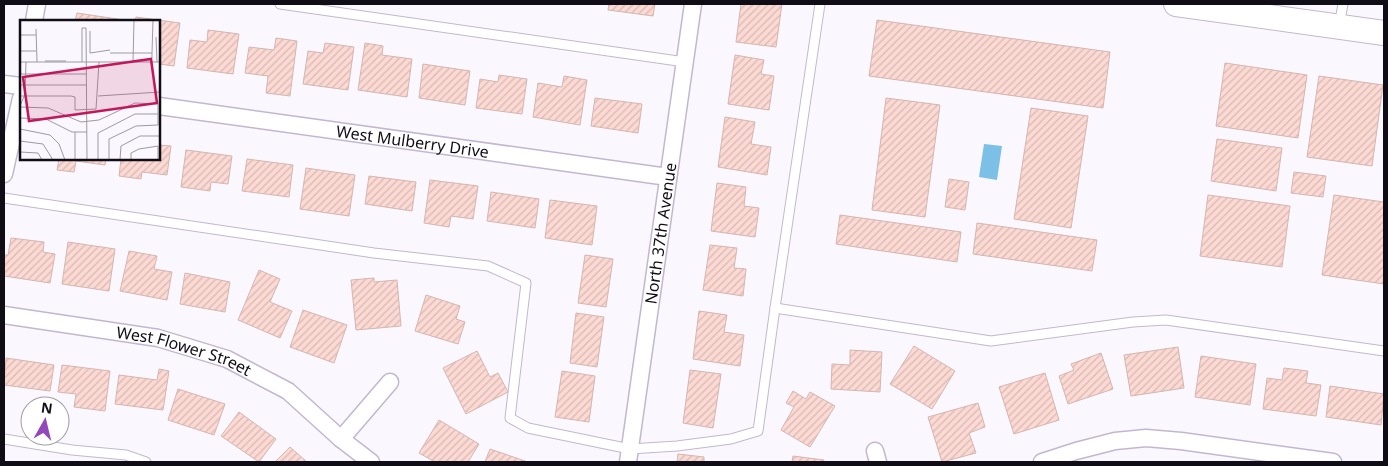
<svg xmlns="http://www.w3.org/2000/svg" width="1388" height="466" font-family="'Noto Sans',sans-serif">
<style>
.water{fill:#7cc0e7}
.building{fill:url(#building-hatch);stroke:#d6b5b0}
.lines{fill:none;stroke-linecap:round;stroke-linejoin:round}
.lane-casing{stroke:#c2b7d2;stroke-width:11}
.street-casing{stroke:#c2b7d2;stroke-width:19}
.secondary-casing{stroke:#c2b7d2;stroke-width:26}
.lane{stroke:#fff;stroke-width:9}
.street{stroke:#fff;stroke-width:16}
.secondary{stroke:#fff;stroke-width:24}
.labels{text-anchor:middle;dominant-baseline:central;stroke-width:4;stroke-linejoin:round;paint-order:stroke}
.street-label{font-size:16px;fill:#110d17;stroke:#fff}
.inset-road{fill:none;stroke:#9d9aa2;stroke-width:1}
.view{fill:#c2185b;fill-opacity:0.15;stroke:#c2185b;stroke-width:2.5}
.inset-edge{fill:none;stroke:#110d17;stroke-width:2.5}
</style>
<defs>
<pattern id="building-hatch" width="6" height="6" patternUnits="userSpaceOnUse" patternTransform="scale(1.25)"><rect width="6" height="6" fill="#fcd9d3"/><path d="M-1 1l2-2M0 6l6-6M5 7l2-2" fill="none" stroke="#d7b9b4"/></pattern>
</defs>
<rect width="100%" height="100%" fill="#faf8fe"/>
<polygon class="water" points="984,144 1002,146 997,180 979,177"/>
<g class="building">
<polygon points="609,4 655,4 653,16 608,10"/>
<polygon points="741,4 782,4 776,47 736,42"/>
<polygon points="77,13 124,20 123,21 75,21"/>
<polygon points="136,17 180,23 174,66 159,64 159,21 135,21"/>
<polygon points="877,20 1110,52 1103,108 869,76"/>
<polygon points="208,30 239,34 233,74 187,68 190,40 207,42"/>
<polygon points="276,38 297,41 290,96 266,93 268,76 245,73 249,47 274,50"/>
<polygon points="325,43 354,47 348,90 303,84 308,51 323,53"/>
<polygon points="365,43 383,46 382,55 412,59 407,97 358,90"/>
<polygon points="735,55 764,60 761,74 774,76 769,110 728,104"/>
<polygon points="1225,63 1307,75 1298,138 1216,126"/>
<polygon points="423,64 470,71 465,105 419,98"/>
<polygon points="499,75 527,79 522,114 476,108 480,79 498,82"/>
<polygon points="564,76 587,80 580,125 533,117 538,83 562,87"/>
<polygon points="1319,76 1383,85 1372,166 1307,157"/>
<polygon points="595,98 642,104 638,133 591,126"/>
<polygon points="886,98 940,105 925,217 872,210"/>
<polygon points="1031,108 1088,116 1071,228 1014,219"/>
<polygon points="725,117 755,122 751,144 771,147 767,175 718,167"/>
<polygon points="1217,139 1282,148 1276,191 1211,181"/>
<polygon points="159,145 171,146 167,175 142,172 141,179 119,176 121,159 159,159"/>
<polygon points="186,150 232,156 228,184 211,182 210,191 181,187"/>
<polygon points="59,159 106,159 105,165 76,161 74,172 57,170"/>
<polygon points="247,159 293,165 289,197 242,191"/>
<polygon points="306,168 355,175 349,216 300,209"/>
<polygon points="1294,172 1326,176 1323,197 1291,193"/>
<polygon points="369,176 416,182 412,211 365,204"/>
<polygon points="949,179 969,182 965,210 945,207"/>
<polygon points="430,180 478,186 473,219 451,216 449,227 424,223"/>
<polygon points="717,183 746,187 744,206 759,208 755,237 711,231"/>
<polygon points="491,192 539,199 535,228 487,221"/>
<polygon points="1208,195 1290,206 1282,267 1200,256"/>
<polygon points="1334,195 1384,202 1384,284 1322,275"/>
<polygon points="550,200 597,206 592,245 545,238"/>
<polygon points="840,215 961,232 957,262 836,244"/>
<polygon points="977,223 1097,240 1092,271 973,254"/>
<polygon points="11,238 44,242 43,252 55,254 50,283 4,276 4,255 8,255"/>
<polygon points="68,242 115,249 109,291 62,284"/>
<polygon points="710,245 737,248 734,268 746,269 743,296 703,290"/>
<polygon points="129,251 157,256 154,269 172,272 167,300 120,291"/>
<polygon points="585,255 613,259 606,307 578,303"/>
<polygon points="259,270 280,279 270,302 292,311 280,338 238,320"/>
<polygon points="185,273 230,282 225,312 180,304"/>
<polygon points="374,278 374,282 397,280 401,326 356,330 351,280"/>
<polygon points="426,295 460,306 456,319 465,322 458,344 415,331"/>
<polygon points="303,310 347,325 334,363 290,347"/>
<polygon points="699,311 727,315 724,332 744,335 740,366 693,359"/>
<polygon points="576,313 604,317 597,367 570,363"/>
<polygon points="914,346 955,371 932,409 890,384"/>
<polygon points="1178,347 1184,388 1131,396 1124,355"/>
<polygon points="850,350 882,352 880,392 831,389 832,364 850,365"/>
<polygon points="477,351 490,377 498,373 508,392 466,414 443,368"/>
<polygon points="1101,353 1113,389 1068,404 1059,376 1074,370 1071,364"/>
<polygon points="1201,356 1256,364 1250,405 1195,397"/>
<polygon points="6,358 54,365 50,391 4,385"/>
<polygon points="62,365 110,371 105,411 74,407 76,394 58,392"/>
<polygon points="1284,368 1308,371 1306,383 1321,385 1316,416 1263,409 1267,378 1282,380"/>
<polygon points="159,369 169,371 163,410 115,404 119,375 157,380"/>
<polygon points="690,370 721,374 713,428 683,423"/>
<polygon points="562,371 595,376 589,422 555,417"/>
<polygon points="1045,373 1059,420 1014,434 999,387"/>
<polygon points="1330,386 1384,394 1381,425 1326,417"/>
<polygon points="178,389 225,404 214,435 168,420"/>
<polygon points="793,391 806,399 810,392 835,406 810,447 781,430 794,407 786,403"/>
<polygon points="978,403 985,427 969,433 976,453 942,462 928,417"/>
<polygon points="239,412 276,439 259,462 221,436"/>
<polygon points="439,420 479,444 468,462 435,462 419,453"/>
<polygon points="290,447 307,462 275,462"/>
<polygon points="490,449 528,462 485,462"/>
<polygon points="678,454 704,457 704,462 677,462"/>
<polygon points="793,456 824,460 823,462 792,462"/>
</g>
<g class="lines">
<defs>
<g id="lane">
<polyline points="280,4 685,62"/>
<polyline points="1339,26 1343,4"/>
<polyline points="4,198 374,253 488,266 526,283 510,418 528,428 630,449 677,446 731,439 758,431 775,308 820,4"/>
<polyline points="775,308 991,341 1133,322 1166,320 1384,351"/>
<polyline points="4,439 72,450 126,455 146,462"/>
</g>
<g id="street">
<polyline points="34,21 37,4"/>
<polyline points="4,84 21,86"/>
<path id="s1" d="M159 106 668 177"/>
<polyline points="4,174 21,98"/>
<path id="s2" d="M4 315 158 338 227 359 288 391 341 439 371 462"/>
<polyline points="341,439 390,382"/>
<polyline points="875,451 878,462"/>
<path id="s3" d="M628 462 693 4"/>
<polyline points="1042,462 1076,451 1115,441 1146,438 1181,441 1333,462"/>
</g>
<polyline id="secondary" points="1176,4 1384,33"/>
</defs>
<use href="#lane" class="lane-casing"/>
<use href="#street" class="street-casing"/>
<use href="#secondary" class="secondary-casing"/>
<use href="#lane" class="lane"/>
<use href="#street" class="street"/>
<use href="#secondary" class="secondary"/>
</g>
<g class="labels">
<g class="street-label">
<text stroke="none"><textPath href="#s1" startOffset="256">West Mulberry Drive</textPath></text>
<text stroke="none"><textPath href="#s3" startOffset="231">North 37th Avenue</textPath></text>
<text stroke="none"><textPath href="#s2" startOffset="184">West Flower Street</textPath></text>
</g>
</g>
<g transform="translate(20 20)">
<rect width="140" height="140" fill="#faf8fe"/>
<path class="inset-road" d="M16 9 17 42M70 11V33L90 30M0 15H16M136 17 137 42M0 31H16M90 33H132V38M132 33 133 0M25 41H46M0 42H140M62 42V8H66L67 140M113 42 114 0M0 54H67M0 65H67M0 76H51L55 77V90L76 89 79 42M78 76 140 72M0 86 5 74 6 42M0 87 28 88 61 102 79 100 115 83 138 84V105L116 106 89 119V140M0 98 26 99 52 112H67M0 109 30 115 39 124 45 140M55 112V140M0 121 23 124 33 140M0 132 18 133 22 140M78 140V113L115 94H138M100 140 101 126 120 116H140M111 140V133L119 129 138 126V140"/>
<path class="view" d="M131 39 137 83 9 101 3 57Z"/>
<rect width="140" height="140" class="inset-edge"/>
</g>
<rect width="1388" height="466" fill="none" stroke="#110d17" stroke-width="10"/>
<g transform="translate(45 421) rotate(8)"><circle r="24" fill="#ffffff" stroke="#a09ea2"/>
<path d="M0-4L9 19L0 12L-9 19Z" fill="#9248bb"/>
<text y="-8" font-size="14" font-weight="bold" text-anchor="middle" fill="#110d17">N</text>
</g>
</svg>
